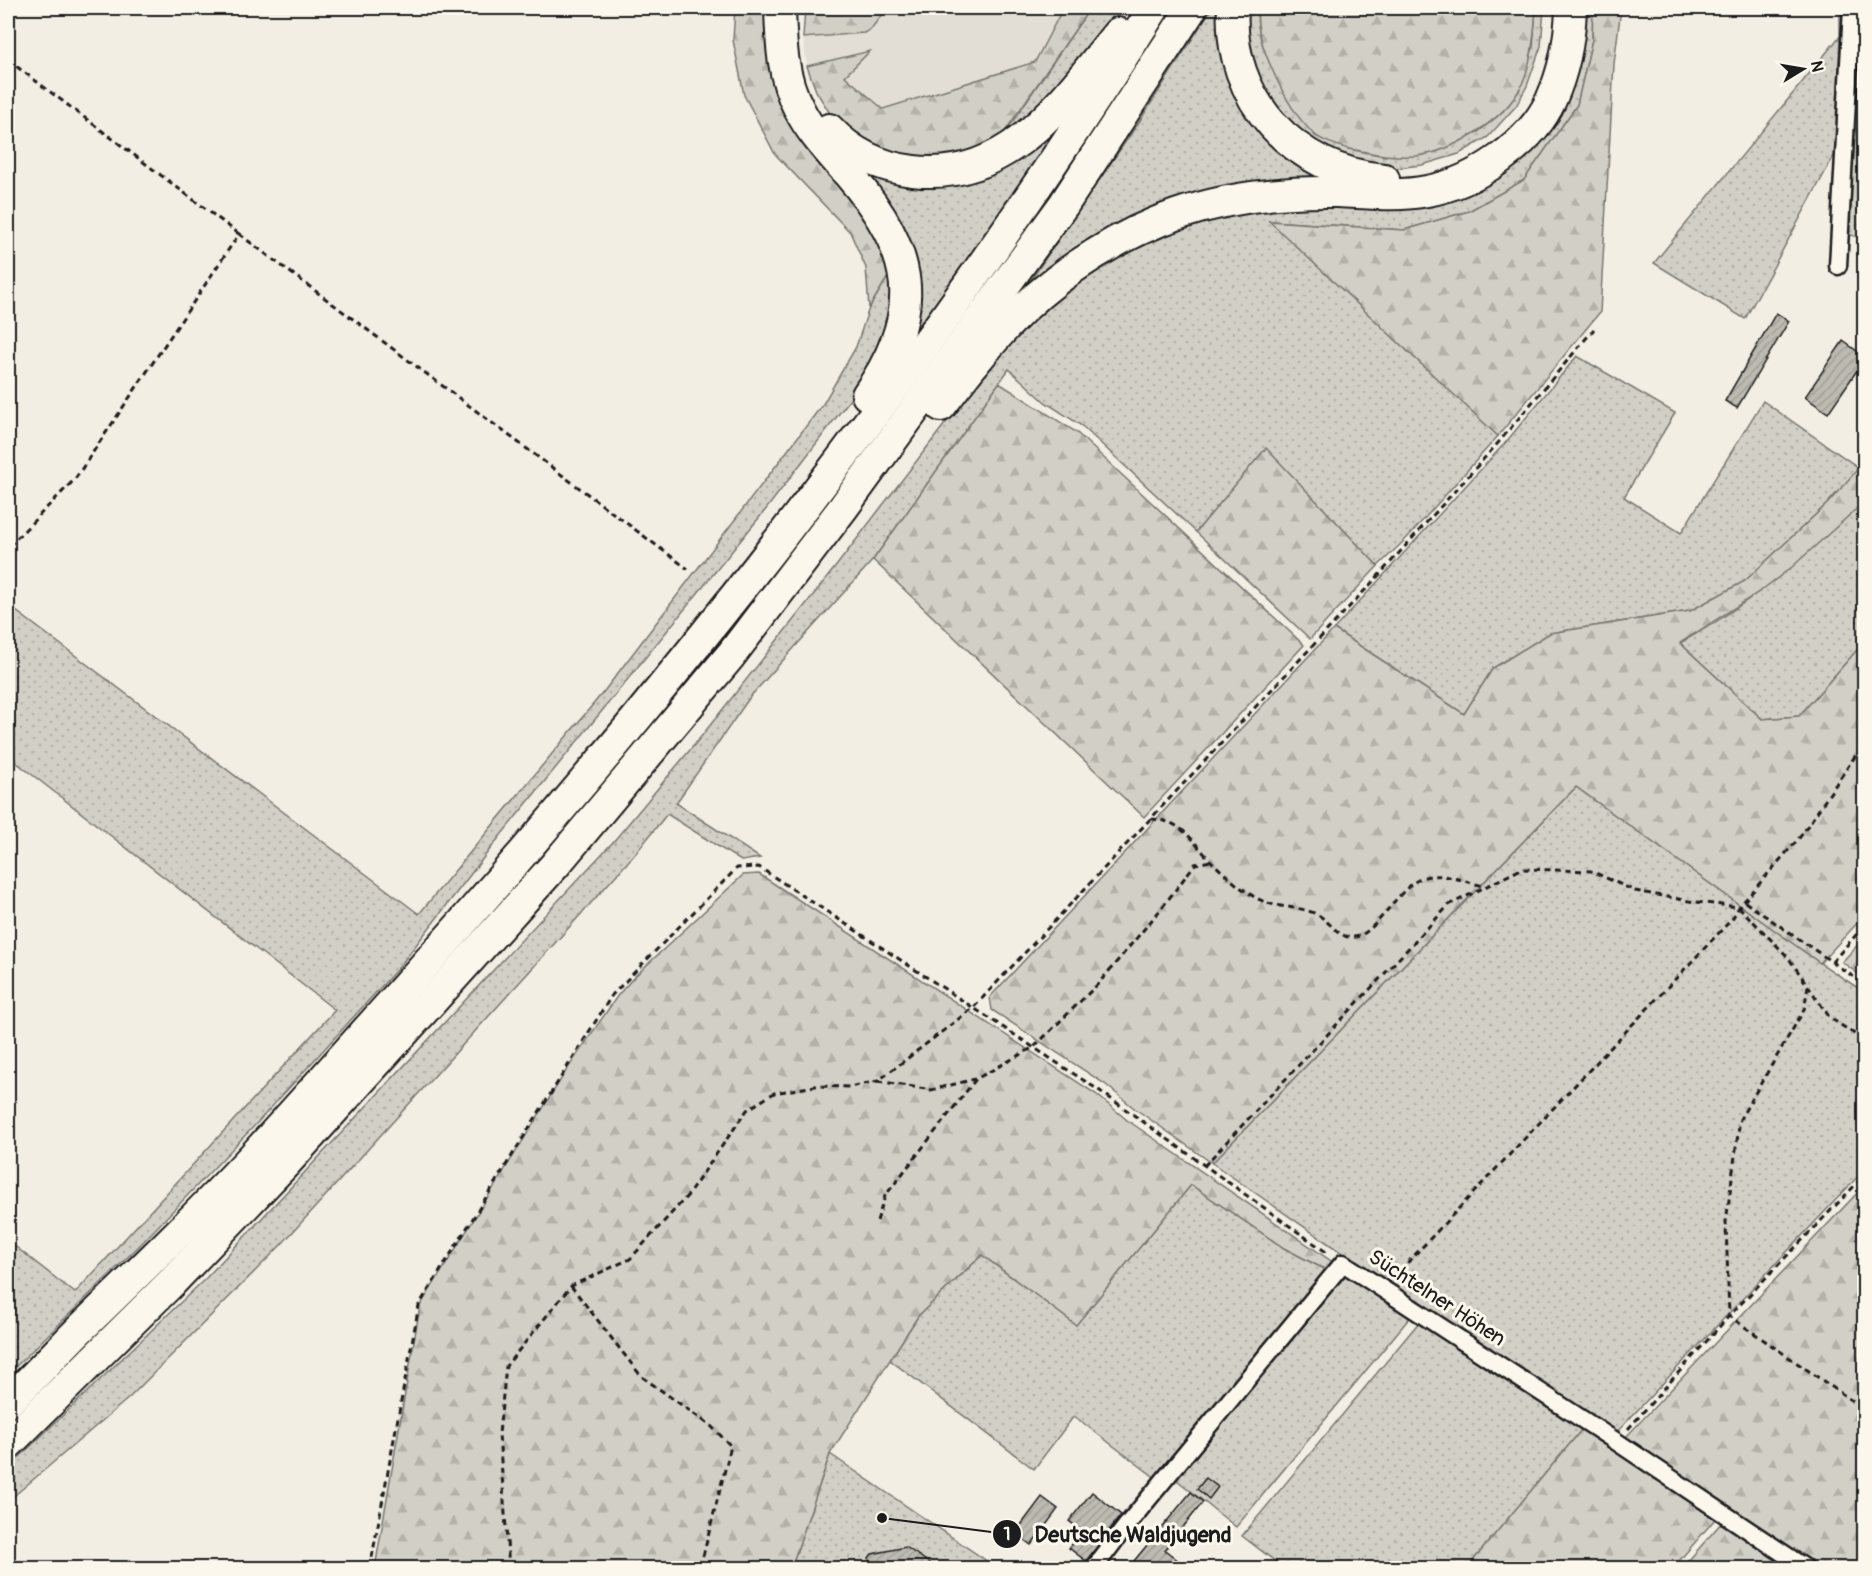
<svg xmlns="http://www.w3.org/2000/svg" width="1872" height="1576" font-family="Pangolin,sans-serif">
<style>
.built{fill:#e2ded5}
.grass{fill:url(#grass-dots);stroke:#777671;stroke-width:1.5}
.forest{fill:url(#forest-firs);stroke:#777671;stroke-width:1.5}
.building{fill:url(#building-hatch);stroke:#1c1c1c;stroke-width:1.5}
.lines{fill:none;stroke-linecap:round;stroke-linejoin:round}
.minor-casing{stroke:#1c1c1c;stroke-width:21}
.motorway-casing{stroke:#1c1c1c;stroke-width:34}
.path{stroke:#1c1c1c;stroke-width:3;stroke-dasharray:6 4.5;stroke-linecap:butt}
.minor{stroke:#fbf7ec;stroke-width:16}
.motorway{stroke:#fbf7ec;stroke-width:30}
.labels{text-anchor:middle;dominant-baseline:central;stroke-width:6;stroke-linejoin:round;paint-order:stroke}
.street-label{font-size:21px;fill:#1c1c1c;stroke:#fbf7ec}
.leader{fill:none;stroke:#1c1c1c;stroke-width:2}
.callout-dot{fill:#1c1c1c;stroke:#fbf7ec;stroke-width:2}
.mark-label{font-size:18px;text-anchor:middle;font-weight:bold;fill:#fff}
.callout-label{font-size:22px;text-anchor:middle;font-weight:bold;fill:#1c1c1c;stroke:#fbf7ec;stroke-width:6;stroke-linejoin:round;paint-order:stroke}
</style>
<defs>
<pattern id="grass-dots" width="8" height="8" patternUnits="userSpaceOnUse" patternTransform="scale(1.5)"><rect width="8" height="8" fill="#d2cfc6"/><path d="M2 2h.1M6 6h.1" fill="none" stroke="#b4b1aa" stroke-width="1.8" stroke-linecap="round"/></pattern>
<pattern id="forest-firs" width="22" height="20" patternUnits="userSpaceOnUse" patternTransform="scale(1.5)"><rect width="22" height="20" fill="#d2cfc6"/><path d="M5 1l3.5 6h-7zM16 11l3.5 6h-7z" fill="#b4b1aa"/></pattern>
<pattern id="building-hatch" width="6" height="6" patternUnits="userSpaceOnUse" patternTransform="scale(1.5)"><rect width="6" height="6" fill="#bdbab1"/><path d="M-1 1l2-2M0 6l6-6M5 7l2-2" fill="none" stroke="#a29f98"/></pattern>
</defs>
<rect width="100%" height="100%" fill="#f2eee4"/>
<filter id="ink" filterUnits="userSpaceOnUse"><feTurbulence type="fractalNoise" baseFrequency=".0167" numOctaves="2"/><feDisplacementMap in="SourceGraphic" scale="12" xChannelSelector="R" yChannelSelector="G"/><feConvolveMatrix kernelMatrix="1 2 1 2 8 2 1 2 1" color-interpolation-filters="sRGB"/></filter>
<g filter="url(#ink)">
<polygon class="built" points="887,8 1063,8 1035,62 883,109 844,76 869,52 807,66 803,38 864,33 871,29"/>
<g class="grass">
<polygon points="1090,8 1118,8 1056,89 1000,140"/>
<polygon points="1212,8 1227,8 1234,71 1358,184 1254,188 1015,303 1139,122"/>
<polygon points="1245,8 1258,8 1257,16 1315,136 1348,149 1385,156 1478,132 1502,112 1519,91 1533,48 1536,8 1544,8 1541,46 1527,86 1516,106 1488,137 1459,154 1422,165 1387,169 1366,166 1296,135 1279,116 1249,56"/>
<polygon points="1583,8 1593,8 1592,40 1577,105 1524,180 1469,211 1404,230 1270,221 1498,436 1407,538 1378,566 1266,449 1196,532 1082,426 1045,402 1009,369 873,560 750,697 676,803 760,858 741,861 667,814 635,854 528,973 280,1246 130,1397 8,1501 8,1468 206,1278 613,842 700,738 837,565 993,361 1038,316 1093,271 1158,235 1221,214 1504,171"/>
<polygon points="1840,8 1848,8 1845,37 1840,36 1836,152 1745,319 1654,263 1840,36"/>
<polygon points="1858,41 1864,43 1864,239 1844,233 1851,195"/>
<polygon points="1078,101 885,383 910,298 840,151 910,177"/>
<polygon points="889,275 891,290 887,322 879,352 854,394 767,508 501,835 399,967 257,1123 139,1246 8,1374 8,1241 75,1293 335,1010 8,756 8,605 419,914 605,690 823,404 856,347 869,308"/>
<polygon points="1577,356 1675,413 1624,497 1681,533 1763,401 1859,468 1828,503 1745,581 1690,611 1550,633 1493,668 1464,714 1334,629 1506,442"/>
<path d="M1864 502V642L1799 716 1762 719 1680 643C1749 606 1807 553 1864 502Z"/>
<polygon points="1576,787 1820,963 1864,992 1864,1170 1615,1434 1342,1253 1212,1163"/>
<polygon points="1191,1185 1284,1248 1328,1271 1157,1479 1074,1416 1034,1469 890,1360 918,1316 982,1255 1076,1325"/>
<polygon points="1351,1275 1412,1315 1236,1527 1173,1477 1336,1278"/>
<polygon points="1420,1321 1583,1428 1467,1568 1284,1568 1242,1536"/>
<polygon points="830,1454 997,1568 791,1568"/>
</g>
<g class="forest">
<polygon points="735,8 767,8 767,44 771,75 780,107 810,155 857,208 874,231 889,275 869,308 866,268 850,232 775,154 744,95 733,40"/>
<polygon points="805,8 887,8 871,29 864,33 803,38"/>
<polygon points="1063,8 1090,8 999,140 950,158 908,160 869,146 834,120 816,91 807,66 870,51 845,76 883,109 1035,62"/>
<path d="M1258 8H1536C1534 35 1532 68 1518 92 1501 121 1450 153 1416 156 1397 157 1379 155 1361 151 1348 149 1324 143 1314 134 1295 117 1282 92 1272 69 1264 51 1255 28 1258 8Z"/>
<polygon points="1593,8 1621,8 1614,64 1600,312 1498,436 1269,221 1404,230 1469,211 1524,180 1577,105 1592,40"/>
<polygon points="999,383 1076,432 1304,645 1144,817 873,560"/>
<polygon points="1266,448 1378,566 1310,639 1196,532"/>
<polygon points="1864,462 1864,502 1792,567 1759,592 1680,643 1762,719 1799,716 1864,642 1864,916 1820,963 1576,787 1212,1163 1134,1108 1105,1084 992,1010 990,997 1334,629 1464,714 1493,668 1550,633 1690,611 1745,581 1828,503"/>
<polygon points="759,874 1096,1094 1127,1120 1334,1263 1328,1271 1284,1248 1191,1185 1076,1325 982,1255 918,1316 830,1454 791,1568 375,1568 420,1306 566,1071 618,995 634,977 743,875"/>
<polygon points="1864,938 1864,978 1842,962"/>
<polygon points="1864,1186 1864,1568 1819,1568 1624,1439"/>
<polygon points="1583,1428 1716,1518 1673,1568 1467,1568"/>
<polygon points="1722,1522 1792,1568 1682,1568"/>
</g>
<g class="building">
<polygon points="1776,313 1789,321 1737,408 1725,401"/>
<polygon points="1843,341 1864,356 1864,360 1828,413 1805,397"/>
<polygon points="1206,1478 1218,1487 1209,1499 1197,1489"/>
<polygon points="1092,1492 1121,1515 1086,1561 1069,1548 1082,1531 1069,1521"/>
<polygon points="1191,1492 1203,1502 1165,1550 1189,1569 1143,1569 1134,1561"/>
<polygon points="1042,1497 1058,1509 1031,1545 1015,1533"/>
<polygon points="906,1547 938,1569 871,1569 869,1558 872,1554"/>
</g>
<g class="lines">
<defs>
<g id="minor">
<polyline points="1838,266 1852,8"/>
<polyline points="1094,1568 1126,1526 1343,1263 1617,1442 1805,1568"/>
</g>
<g id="motorway">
<path d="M780 8C781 43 782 77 799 109 812 135 833 155 851 177 915 252 925 312 867 395"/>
<path d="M1233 8C1227 99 1294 171 1384 179"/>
<path d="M829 129C852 154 880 167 913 171 1010 183 1065 98 1118 33"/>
<path d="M941 406C966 373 993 338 1023 309 1064 270 1122 233 1176 215 1228 197 1282 191 1337 192 1367 193 1397 197 1427 191 1474 183 1531 144 1551 100 1564 71 1570 39 1571 8"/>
<path d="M8 1402C32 1379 54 1355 78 1331 139 1272 200 1213 258 1151 303 1102 347 1052 392 1002 672 691 930 361 1154 8"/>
<polyline points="8,1444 173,1281 286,1163 555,865 731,655 843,508 1064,204 1192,8"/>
</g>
</defs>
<use href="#minor" class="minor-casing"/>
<use href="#motorway" class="motorway-casing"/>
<g class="path">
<polyline points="8,60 239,234 75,479 8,547"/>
<polyline points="239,234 688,569"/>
<path d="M1151 819C1183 820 1192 842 1212 862 1229 878 1249 898 1271 904 1286 908 1302 907 1316 914 1327 919 1334 931 1345 936 1374 948 1397 879 1430 876 1447 874 1467 882 1483 886"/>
<polyline points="1745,902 1864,984"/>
<polyline points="1832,962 1864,926"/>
<polyline points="1808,986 1804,1010 1740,1119 1726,1222 1729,1316 1864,1409"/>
<polyline points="878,1081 931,1090 975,1079"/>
<polyline points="1204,1166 1449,905 1521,869 1591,871 1635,891 1689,901 1739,907 1788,957 1830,1018 1864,1040"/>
<polyline points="877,1221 885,1196 976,1079 1034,1047 1098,984 1161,909 1195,864 1211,861"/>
<polyline points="1393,1278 1732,919 1739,907 1800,837 1864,743"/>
<polyline points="571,1286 641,1376 711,1426 731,1446 700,1568"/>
<polyline points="1628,1429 1729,1316 1864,1176"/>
<polyline points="370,1568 419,1305 612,995 737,868 759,867 1100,1091 1329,1254"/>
<polyline points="509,1568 499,1434 506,1366 571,1286 630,1259 688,1195 747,1110 774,1093 815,1086 849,1087 878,1081 974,1007 1381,573 1498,443 1594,329"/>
</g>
<use href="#minor" class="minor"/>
<use href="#motorway" class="motorway"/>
</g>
</g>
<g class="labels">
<g class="street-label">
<text transform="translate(1437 1298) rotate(33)">Süchtelner Höhen</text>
</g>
</g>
<path class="leader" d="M882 1518L1007 1534"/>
<g class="callout-dot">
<circle cx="882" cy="1518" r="6"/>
<circle cx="1007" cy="1534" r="15"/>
</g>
<g class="mark-label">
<text x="1007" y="1540">1</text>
</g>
<g class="callout-label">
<text x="1133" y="1542">Deutsche Waldjugend</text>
</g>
<rect width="1872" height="1576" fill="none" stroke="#fbf7ec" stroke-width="30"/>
<rect x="15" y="15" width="1842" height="1546" fill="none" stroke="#1c1c1c" stroke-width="2" filter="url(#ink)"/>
<g transform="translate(1803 69) rotate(79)" stroke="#fbf7ec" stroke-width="4.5" paint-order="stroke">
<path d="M0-4.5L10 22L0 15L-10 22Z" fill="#1c1c1c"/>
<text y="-9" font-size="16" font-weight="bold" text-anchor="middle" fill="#1c1c1c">N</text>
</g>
</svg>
